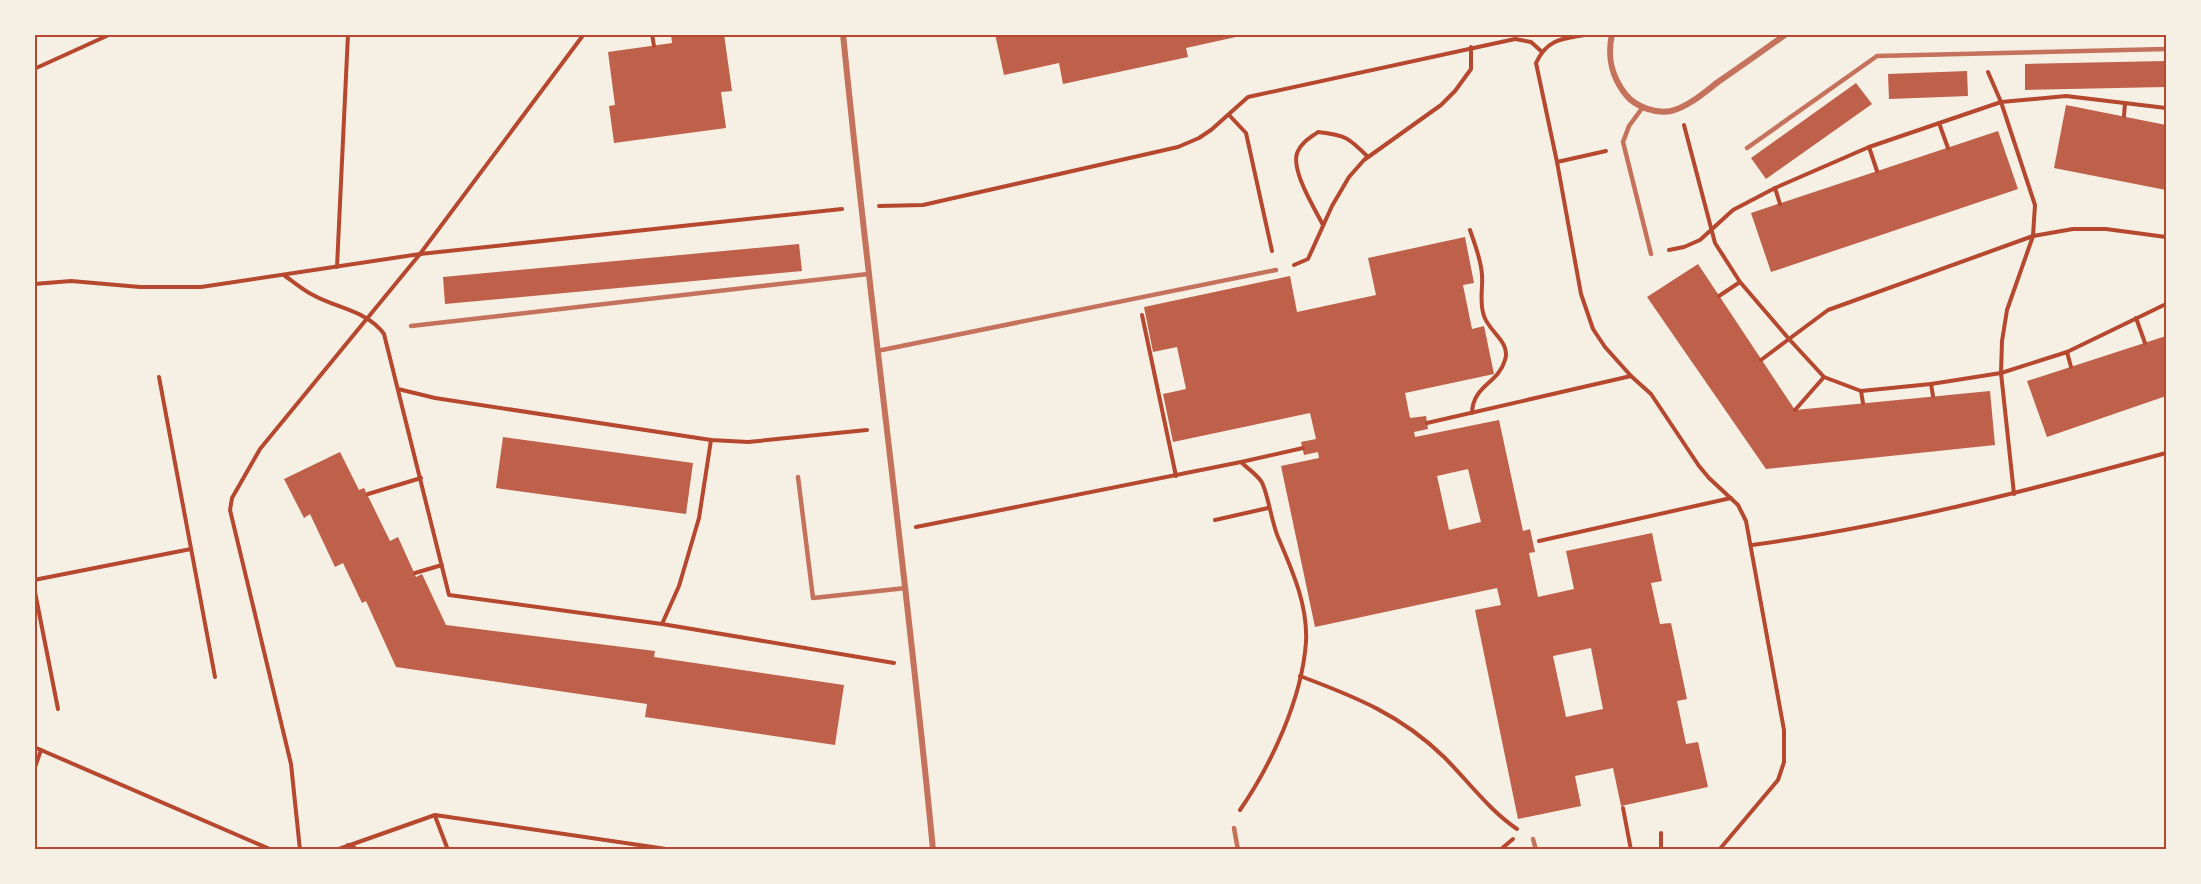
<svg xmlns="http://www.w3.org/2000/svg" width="2201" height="884" font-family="Rubik,sans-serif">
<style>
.building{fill:#bf614a;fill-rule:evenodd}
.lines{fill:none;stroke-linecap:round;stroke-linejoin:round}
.path{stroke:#b5482f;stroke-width:4}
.service{stroke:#c5725c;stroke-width:4.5}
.minor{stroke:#c5725c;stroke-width:6}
.neatline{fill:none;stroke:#b5482f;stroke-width:2}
</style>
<rect width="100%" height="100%" fill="#f6efe4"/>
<g class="building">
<polygon points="671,34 724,34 732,91 721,92 726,128 614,143 609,106 615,105 608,52 672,43"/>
<polygon points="995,34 1245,34 1245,35 1186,48 1188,57 1063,84 1059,63 1004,75"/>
<polygon points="2166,61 2166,87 2025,90 2025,64"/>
<polygon points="1967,71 1968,96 1889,99 1888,74"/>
<polygon points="1856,83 1872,104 1766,179 1751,158"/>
<polygon points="2066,105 2166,125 2166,190 2054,168"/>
<polygon points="1998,131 2018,189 1771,272 1751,213"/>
<path d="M1465 237 1474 283 1463 285 1472 329 1484 326 1494 374 1405 393 1410 418 1426 416 1428 429 1414 432 1415 437 1499 420 1523 531 1530 529 1535 552 1529 553 1538 597 1574 589 1566 551 1652 533 1662 581 1651 583 1660 624 1671 623 1687 699 1677 701 1686 744 1698 742 1708 787 1621 806 1613 768 1575 776 1581 806 1518 819 1475 610 1501 605 1497 588 1315 627 1281 466 1319 458 1318 452 1304 455 1301 442 1316 439 1310 413 1173 442 1163 394 1186 389 1177 347 1153 352 1144 307 1290 276 1297 312 1376 295 1368 258ZM1468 469 1481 522 1449 530 1437 476ZM1591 648 1603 709 1566 717 1553 656Z"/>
<polygon points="799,244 802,271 445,304 443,277"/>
<polygon points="1698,264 1795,410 1990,391 1995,445 1766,469 1647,297"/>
<polygon points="2166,336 2166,396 2047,437 2027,381"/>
<polygon points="503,437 693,463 686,514 496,488"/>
<polygon points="340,452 359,490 364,488 390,541 398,537 416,577 422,574 446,625 655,651 654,657 844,685 835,745 645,717 647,704 396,667 366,601 362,603 343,563 335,567 310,514 304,518 284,479"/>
</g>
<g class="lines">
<g class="path">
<polyline points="652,34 654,46"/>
<path d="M1590 34C1565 39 1548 37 1536 63L1557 162 1581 294 1593 329 1605 347 1631 376 1651 394 1699 466 1709 478 1738 505 1746 521 1784 730V762L1778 780 1719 850"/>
<polyline points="34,69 111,34"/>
<polyline points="1988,72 2001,102 2035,205 2033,236 2007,310 2002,341 2001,373 2014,494"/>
<polyline points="1229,115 1246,133 1272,251"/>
<polyline points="2124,116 2125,103"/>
<polyline points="1939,123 1948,148"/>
<polyline points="1684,125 1715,243 1740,282 1789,339 1828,310 2033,236 2073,229 2106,229 2166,237"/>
<polyline points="1869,147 1877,171"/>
<polyline points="1557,162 1606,151"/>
<polyline points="1775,188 1780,204"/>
<polyline points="879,206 923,205 1178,147 1199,138 1211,130 1248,97 1515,39 1531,42 1541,51"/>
<path d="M1323 225C1315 209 1289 168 1298 151 1302 142 1310 138 1318 132 1346 135 1349 138 1368 157"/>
<path d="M1470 230C1475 245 1481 259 1482 275 1483 288 1479 303 1484 316 1489 332 1511 342 1505 360 1498 384 1473 385 1472 413"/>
<polyline points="1669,250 1684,247 1700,240 1733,210 1775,188 1869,147 2001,102 2066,96 2166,108"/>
<polyline points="1294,265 1308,259 1332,206 1349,177 1364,160 1441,105 1455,91 1471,69 1471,47"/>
<polyline points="337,267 348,34"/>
<path d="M285 276C294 282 303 290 313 295 336 308 368 311 384 334L449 595 662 624 894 663"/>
<polyline points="34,284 71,281 140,287 201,287 420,254 842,209"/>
<polyline points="1719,296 1740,282"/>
<polyline points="1142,315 1176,476"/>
<polyline points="2136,318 2145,343"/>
<polyline points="2067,352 2071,367"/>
<polyline points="1761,360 1789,339 1824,377 1861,391 1931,384 2001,373 2067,352 2166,304"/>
<polyline points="159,377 215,677"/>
<polyline points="1931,384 1933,396"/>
<polyline points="398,389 435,398 711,440 748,442 867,430"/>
<polyline points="1861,391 1863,403"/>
<polyline points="1795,410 1824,377"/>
<polyline points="1427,423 1631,376"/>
<polyline points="1241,462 1303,448"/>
<polyline points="368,494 421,478"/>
<polyline points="1215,520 1268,508"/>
<path d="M916 527 1241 462C1247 468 1256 474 1261 481 1267 489 1272 524 1278 537 1292 570 1308 605 1306 642 1302 699 1271 765 1240 810"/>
<polyline points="1539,541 1731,498"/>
<path d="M1752 545C1892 526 2030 490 2166 453"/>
<polyline points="415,573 442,565"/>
<polyline points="34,580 191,549"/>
<polyline points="34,587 58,709"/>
<polyline points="662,624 679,586 699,518 711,440"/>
<path d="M1300 676C1356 697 1401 715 1444 757 1468 781 1489 810 1517 829"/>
<polyline points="34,747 272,850"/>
<polyline points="34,770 41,750"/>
<polyline points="1623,808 1631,850"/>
<polyline points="435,816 448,850"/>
<polyline points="1661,833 1661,850"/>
<polyline points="348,845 359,850"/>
<polyline points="300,850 291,764 230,510 232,498 260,449 420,254 584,34"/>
<polyline points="336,850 435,815 673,850"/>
<polyline points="1500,850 1513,839"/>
</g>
<g class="service">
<polyline points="1643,107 1629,126 1623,142 1651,254"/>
<polyline points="1747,148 1877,56 2166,49"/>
<polyline points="411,326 868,274"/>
<polyline points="877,351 1276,270"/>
<polyline points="798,477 813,598 906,588"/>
<polyline points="1234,828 1238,850"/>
<polyline points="1533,839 1536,850"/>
</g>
<g class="minor">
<path d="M843 34C870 307 907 577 933 850"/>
<path d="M1612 34C1607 57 1611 76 1626 95 1636 107 1656 114 1671 111 1688 107 1705 92 1718 82 1741 66 1764 50 1786 34"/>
</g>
</g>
<rect width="2201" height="884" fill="none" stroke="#f6efe4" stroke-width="72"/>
<rect x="36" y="36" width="2129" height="812" class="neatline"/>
</svg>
